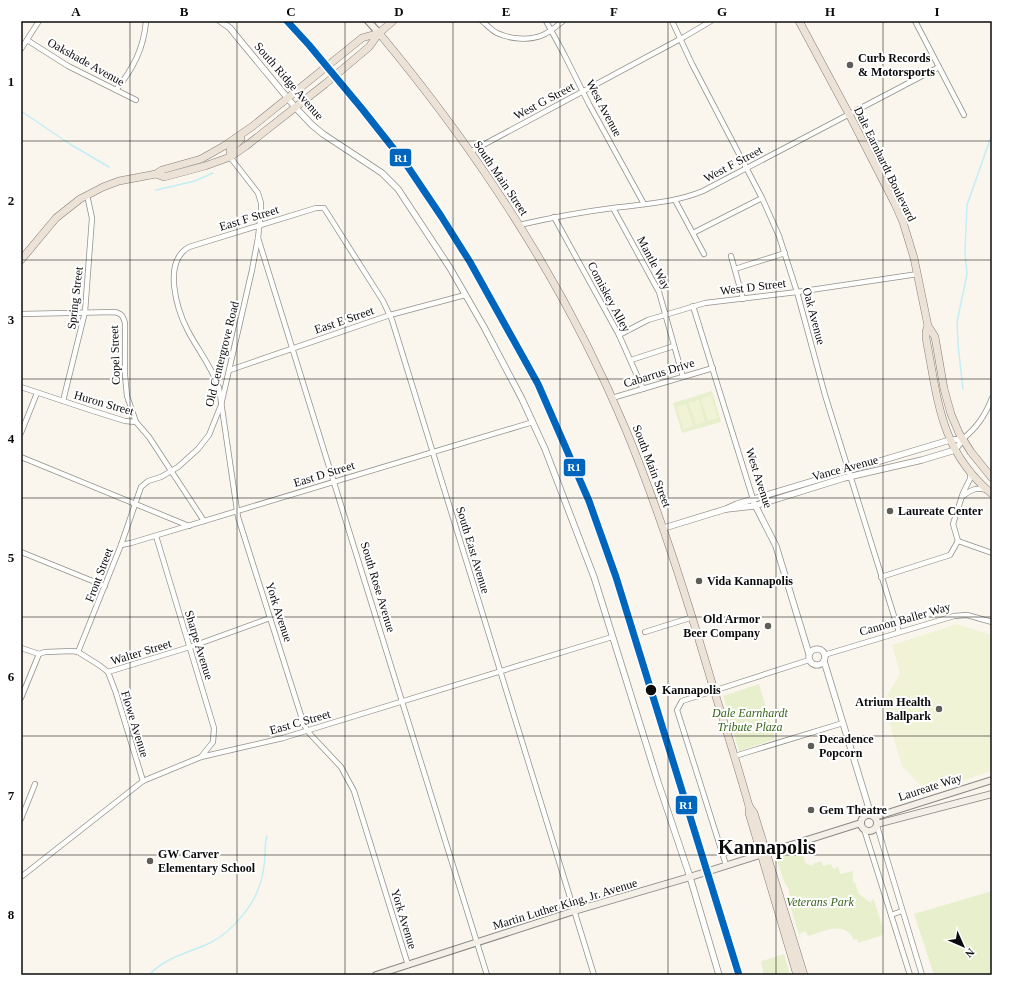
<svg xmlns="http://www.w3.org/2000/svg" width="1013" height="996" font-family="Georgia,serif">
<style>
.green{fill:#e8efcd}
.pitch{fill:#f1f3d7}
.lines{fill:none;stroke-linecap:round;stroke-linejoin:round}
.stream{stroke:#c3eef5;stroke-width:1.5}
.minor-casing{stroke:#93918d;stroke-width:6}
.tertiary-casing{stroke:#93918d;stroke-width:7}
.secondary-casing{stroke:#898784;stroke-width:8}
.primary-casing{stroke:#807e7a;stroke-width:8}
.minor{stroke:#fefefc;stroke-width:4.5}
.tertiary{stroke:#fefefc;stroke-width:5.5}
.secondary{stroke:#f4f0e8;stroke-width:6}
.primary{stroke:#ece2d6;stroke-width:7}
.rail-1-casing{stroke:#fff;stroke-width:10}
.rail-1{stroke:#0065bd;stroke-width:7}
.grid{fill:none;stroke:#0b0b0b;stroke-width:1;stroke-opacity:0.55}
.poi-dot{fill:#5f5d5a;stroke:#fff;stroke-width:1.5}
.stop-dot{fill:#0b0b0b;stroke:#fff;stroke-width:1.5}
.labels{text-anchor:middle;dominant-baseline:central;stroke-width:4;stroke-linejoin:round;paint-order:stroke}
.poi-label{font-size:12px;font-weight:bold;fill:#0b0b0b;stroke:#fff;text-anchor:start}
.street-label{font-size:12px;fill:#0b0b0b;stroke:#fff}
.stop-label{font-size:12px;font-weight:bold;fill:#0b0b0b;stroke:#fff;text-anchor:start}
.park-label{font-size:12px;font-style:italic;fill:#37641a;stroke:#fff}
.town-label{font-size:20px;font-weight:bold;fill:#0b0b0b;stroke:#fff}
.line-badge{stroke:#fff;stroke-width:1.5}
.badge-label{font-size:11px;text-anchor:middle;font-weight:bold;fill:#fff}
.neatline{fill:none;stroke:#0b0b0b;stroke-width:1.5}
.grid-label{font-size:13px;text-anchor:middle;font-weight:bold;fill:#0b0b0b}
</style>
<rect width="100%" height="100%" fill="#faf6ee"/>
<g class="green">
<polygon points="712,391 721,422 682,433 673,403"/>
<polygon points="759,684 775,739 739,751 723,696"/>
<path d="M802 849 805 863 813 866V864L821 861 823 866 831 864 833 869 838 867 840 874 853 871V882L855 883 859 894 871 903 872 899 874 900 884 932 882 933 883 935 858 943 857 939 854 940C845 920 824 931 808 936L806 932H803L799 934 801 939H800L790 905 789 890 784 881 778 864V860L782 856Z"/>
<polygon points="992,891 992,975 934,975 914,914"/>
<polygon points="784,954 790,975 764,975 761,963 762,961"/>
</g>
<g class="pitch">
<polygon points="711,396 718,418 708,421 701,399"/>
<polygon points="699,400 705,422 696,425 689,403"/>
<polygon points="686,404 693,426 683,429 677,407"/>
<polygon points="957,624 992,635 992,771 927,792 902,766 883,702 900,674 892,645"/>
</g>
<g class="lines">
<g class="stream">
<polyline points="21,111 70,144 109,167"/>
<polyline points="156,190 195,181 213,173"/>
<polyline points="963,389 958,345 957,322 967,274 965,253 967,205 992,134"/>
<path d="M149 975C166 957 188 953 210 943 230 933 252 908 259 887 262 880 263 873 264 866 266 856 264 845 267 836"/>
</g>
<defs>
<g id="minor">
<path d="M482 21C487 25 491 30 497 33 510 39 529 41 543 35 550 32 557 26 563 21"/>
<polyline points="546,21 564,54 589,104 644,204"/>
<polyline points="672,21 692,64 762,198 779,236 797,292 825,395 899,632"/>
<polyline points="915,21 964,115"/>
<polyline points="27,40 68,66 136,100"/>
<polyline points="21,49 39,21"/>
<path d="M116 90C133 69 144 48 146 21"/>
<polyline points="470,152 684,37 711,21"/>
<polyline points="675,200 704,254"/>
<polyline points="613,208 659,292 683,377"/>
<polyline points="554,217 619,335 643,389"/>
<path d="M519 225C550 218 581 212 613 208 643 204 674 203 703 191L939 67"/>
<polyline points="693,233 762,198"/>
<polyline points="258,238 487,975"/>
<polyline points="731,256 743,299"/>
<polyline points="735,269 785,253"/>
<polyline points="693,306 753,499"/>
<path d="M21 314 115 312C122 314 123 316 125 323V375L127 396 136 422"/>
<polyline points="619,335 648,320 705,303 797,292 918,274"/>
<polyline points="631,360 674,346"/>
<polyline points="230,370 390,315 465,295"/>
<polyline points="21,387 90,410 125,421 136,422 149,437 204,521"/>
<polyline points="612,398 713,368"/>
<polyline points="63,401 85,312 92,218 87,195"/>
<polyline points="21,433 37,393"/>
<path d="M963 439C977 427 985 416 992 398"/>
<polyline points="21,457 189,526"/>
<path d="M962 497C970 490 976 487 986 490"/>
<polyline points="156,536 214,728 213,742 201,757"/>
<polyline points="958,541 953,524 963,493 970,479 970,473"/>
<polyline points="121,545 131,543 533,422"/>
<polyline points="21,552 105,586"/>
<polyline points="881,577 950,555 958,541 992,553"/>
<polyline points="645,632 693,617"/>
<polyline points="21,648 39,654 45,652 73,651 78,652 99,665 108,672 116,693 143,781"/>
<polyline points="78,652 121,545 141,487 148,481 161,477 178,467 198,449 209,435 221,405 252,270 258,238 261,211 261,203 258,193 230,157"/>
<polyline points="824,655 954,616 967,615 992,622"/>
<polyline points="108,672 193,646 270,618"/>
<polyline points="21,698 39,654"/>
<polyline points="735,756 843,723"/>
<polyline points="21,819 35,784"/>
<polyline points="877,826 922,975"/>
<polyline points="864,829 910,975"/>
<polyline points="726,865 677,710 682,701 809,660"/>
<polyline points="21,877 143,781 201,757 283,738 612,637"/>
<polyline points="891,915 902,911"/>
<path d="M408 965 354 791 341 767 310 734 304 725 238 517 219 388C212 367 198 350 188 331 177 310 162 262 189 247L316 208H324L383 301 392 320 594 975"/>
</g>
<g id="tertiary">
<polyline points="220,21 230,28 238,38 295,107 312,125 323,134 382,173 398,189 450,268 484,327 522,399 545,449 594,577 658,782 690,877 719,975"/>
<polyline points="754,503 776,546 809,654"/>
<polyline points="727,509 754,506 844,478 922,460 955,450 963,439"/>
<polyline points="664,528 726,509 737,504 950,440 963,439"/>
<circle cx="817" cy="657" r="8"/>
<polyline points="824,661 871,815"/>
</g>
<g id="secondary">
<polyline points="368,21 379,33"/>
<circle cx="869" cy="823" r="8"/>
<polyline points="875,817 992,780"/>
<polyline points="877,824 992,794"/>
<polyline points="376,975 574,911 690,877 861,823"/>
</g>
<g id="primary">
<polyline points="799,21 849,114 895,204 903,222 914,258 928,326 935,337 944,389 951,414 959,433 971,452 992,478"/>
<path d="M379 33C479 153 566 286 626 430 661 515 688 602 714 690 726 729 738 767 749 806V813L797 975"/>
<polyline points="230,157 230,150 241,139"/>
<polyline points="156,174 164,177 205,166 230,157 246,146 325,84 369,47 379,33 393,21"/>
<polyline points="21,260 56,218 80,199 103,187 119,181 156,174 162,170 201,159 224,146 253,126 362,38 379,33"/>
<path d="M928 326 926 332V338C938 400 940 451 992 494"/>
<polyline points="749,806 754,813 804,975"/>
</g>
</defs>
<use href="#minor" class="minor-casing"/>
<use href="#tertiary" class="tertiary-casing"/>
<use href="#secondary" class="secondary-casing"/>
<use href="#primary" class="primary-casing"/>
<use href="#minor" class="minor"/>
<use href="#tertiary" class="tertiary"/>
<use href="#secondary" class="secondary"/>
<use href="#primary" class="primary"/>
<defs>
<polyline id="rail-1" points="287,21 309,45 363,110 408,167 441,216 470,262 538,384 589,501 616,577 739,975"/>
</defs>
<use href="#rail-1" class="rail-1-casing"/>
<use href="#rail-1" class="rail-1"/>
</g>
<path class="grid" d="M130 21V975M237 21V975M345 21V975M453 21V975M560 21V975M668 21V975M776 21V975M883 21V975M21 141H992M21 260H992M21 379H992M21 498H992M21 617H992M21 736H992M21 855H992"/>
<g class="poi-dot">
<circle cx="850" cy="65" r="4"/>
<circle cx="890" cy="511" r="4"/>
<circle cx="699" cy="581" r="4"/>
<circle cx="768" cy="626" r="4"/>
<circle cx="939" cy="709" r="4"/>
<circle cx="811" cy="746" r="4"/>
<circle cx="811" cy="810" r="4"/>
<circle cx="150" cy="861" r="4"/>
</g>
<circle class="stop-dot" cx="651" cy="690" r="6"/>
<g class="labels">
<g class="poi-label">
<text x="858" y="58">Curb Records<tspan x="858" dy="14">&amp; Motorsports</tspan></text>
<text x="898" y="511">Laureate Center</text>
<text x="707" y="581">Vida Kannapolis</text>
<text x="760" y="619" text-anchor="end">Old Armor<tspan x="760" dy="14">Beer Company</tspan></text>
<text x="931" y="702" text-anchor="end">Atrium Health<tspan x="931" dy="14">Ballpark</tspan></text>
<text x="819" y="739">Decadence<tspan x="819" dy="14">Popcorn</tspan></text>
<text x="819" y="810">Gem Theatre</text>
<text x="158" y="854">GW Carver<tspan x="158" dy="14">Elementary School</tspan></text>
</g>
<g class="street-label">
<text transform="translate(86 62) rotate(29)">Oakshade Avenue</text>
<text transform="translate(289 81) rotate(49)">South Ridge Avenue</text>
<text transform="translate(544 101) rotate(-28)">West G Street</text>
<text transform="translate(604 108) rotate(62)">West Avenue</text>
<text transform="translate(733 164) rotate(-28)">West F Street</text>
<text transform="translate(885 164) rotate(64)">Dale Earnhardt Boulevard</text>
<text transform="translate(501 178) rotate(56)">South Main Street</text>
<text transform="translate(249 218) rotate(-17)">East F Street</text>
<text transform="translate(654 263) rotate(62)">Mantle Way</text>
<text transform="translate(753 287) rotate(-7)">West D Street</text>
<text transform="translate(609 297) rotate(62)">Comiskey Alley</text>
<text transform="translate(75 298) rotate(-83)">Spring Street</text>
<text transform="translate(814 316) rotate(75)">Oak Avenue</text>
<text transform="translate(344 320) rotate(-19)">East E Street</text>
<text transform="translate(222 354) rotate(-76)">Old Centergrove Road</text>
<text transform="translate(115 355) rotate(-92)">Copel Street</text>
<text transform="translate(659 373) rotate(-17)">Cabarrus Drive</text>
<text transform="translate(104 403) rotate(16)">Huron Street</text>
<text transform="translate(652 466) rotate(69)">South Main Street</text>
<text transform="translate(845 468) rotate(-15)">Vance Avenue</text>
<text transform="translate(324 474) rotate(-17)">East D Street</text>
<text transform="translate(759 478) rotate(72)">West Avenue</text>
<text transform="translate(473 550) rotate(73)">South East Avenue</text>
<text transform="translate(99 575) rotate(-69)">Front Street</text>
<text transform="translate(378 587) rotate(73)">South Rose Avenue</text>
<text transform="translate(279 612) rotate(72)">York Avenue</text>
<text transform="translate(905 619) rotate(-16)">Cannon Baller Way</text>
<text transform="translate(199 645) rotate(73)">Sharpe Avenue</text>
<text transform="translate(141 652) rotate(-17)">Walter Street</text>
<text transform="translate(300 722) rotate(-16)">East C Street</text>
<text transform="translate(135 724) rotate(73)">Flowe Avenue</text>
<text transform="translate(930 787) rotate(-18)">Laureate Way</text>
<text transform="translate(565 904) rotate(-17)">Martin Luther King, Jr. Avenue</text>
<text transform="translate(404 919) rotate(73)">York Avenue</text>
</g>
<g class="stop-label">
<text x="662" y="690">Kannapolis</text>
</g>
<g class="park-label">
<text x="750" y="713">Dale Earnhardt<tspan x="750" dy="14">Tribute Plaza</tspan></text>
<text x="820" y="902">Veterans Park</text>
</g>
<g class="town-label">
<text x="767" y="847">Kannapolis</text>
</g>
</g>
<g class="line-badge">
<rect x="389" y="148" width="23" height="19" rx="4" fill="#0065bd"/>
<rect x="563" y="458" width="23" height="19" rx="4" fill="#0065bd"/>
<rect x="675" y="795" width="23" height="20" rx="4" fill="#0065bd"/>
</g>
<g class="badge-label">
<text x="401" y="162">R1</text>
<text x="574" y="471">R1</text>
<text x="686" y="809">R1</text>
</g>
<rect width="1013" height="996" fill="none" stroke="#ffffff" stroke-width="44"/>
<g transform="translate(963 946) rotate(135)" stroke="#ffffff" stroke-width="3" paint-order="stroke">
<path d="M0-3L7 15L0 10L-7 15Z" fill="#0b0b0b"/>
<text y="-6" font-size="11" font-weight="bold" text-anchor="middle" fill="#0b0b0b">N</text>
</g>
<rect x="22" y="22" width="969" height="952" class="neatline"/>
<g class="grid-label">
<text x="76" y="16">A</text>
<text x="184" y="16">B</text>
<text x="291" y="16">C</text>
<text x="399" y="16">D</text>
<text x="506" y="16">E</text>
<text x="614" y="16">F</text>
<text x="722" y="16">G</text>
<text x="830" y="16">H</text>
<text x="937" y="16">I</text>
<text x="11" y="86">1</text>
<text x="11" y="205">2</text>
<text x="11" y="324">3</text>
<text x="11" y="443">4</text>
<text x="11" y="562">5</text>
<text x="11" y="681">6</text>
<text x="11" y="800">7</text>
<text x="11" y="919">8</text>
</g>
</svg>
